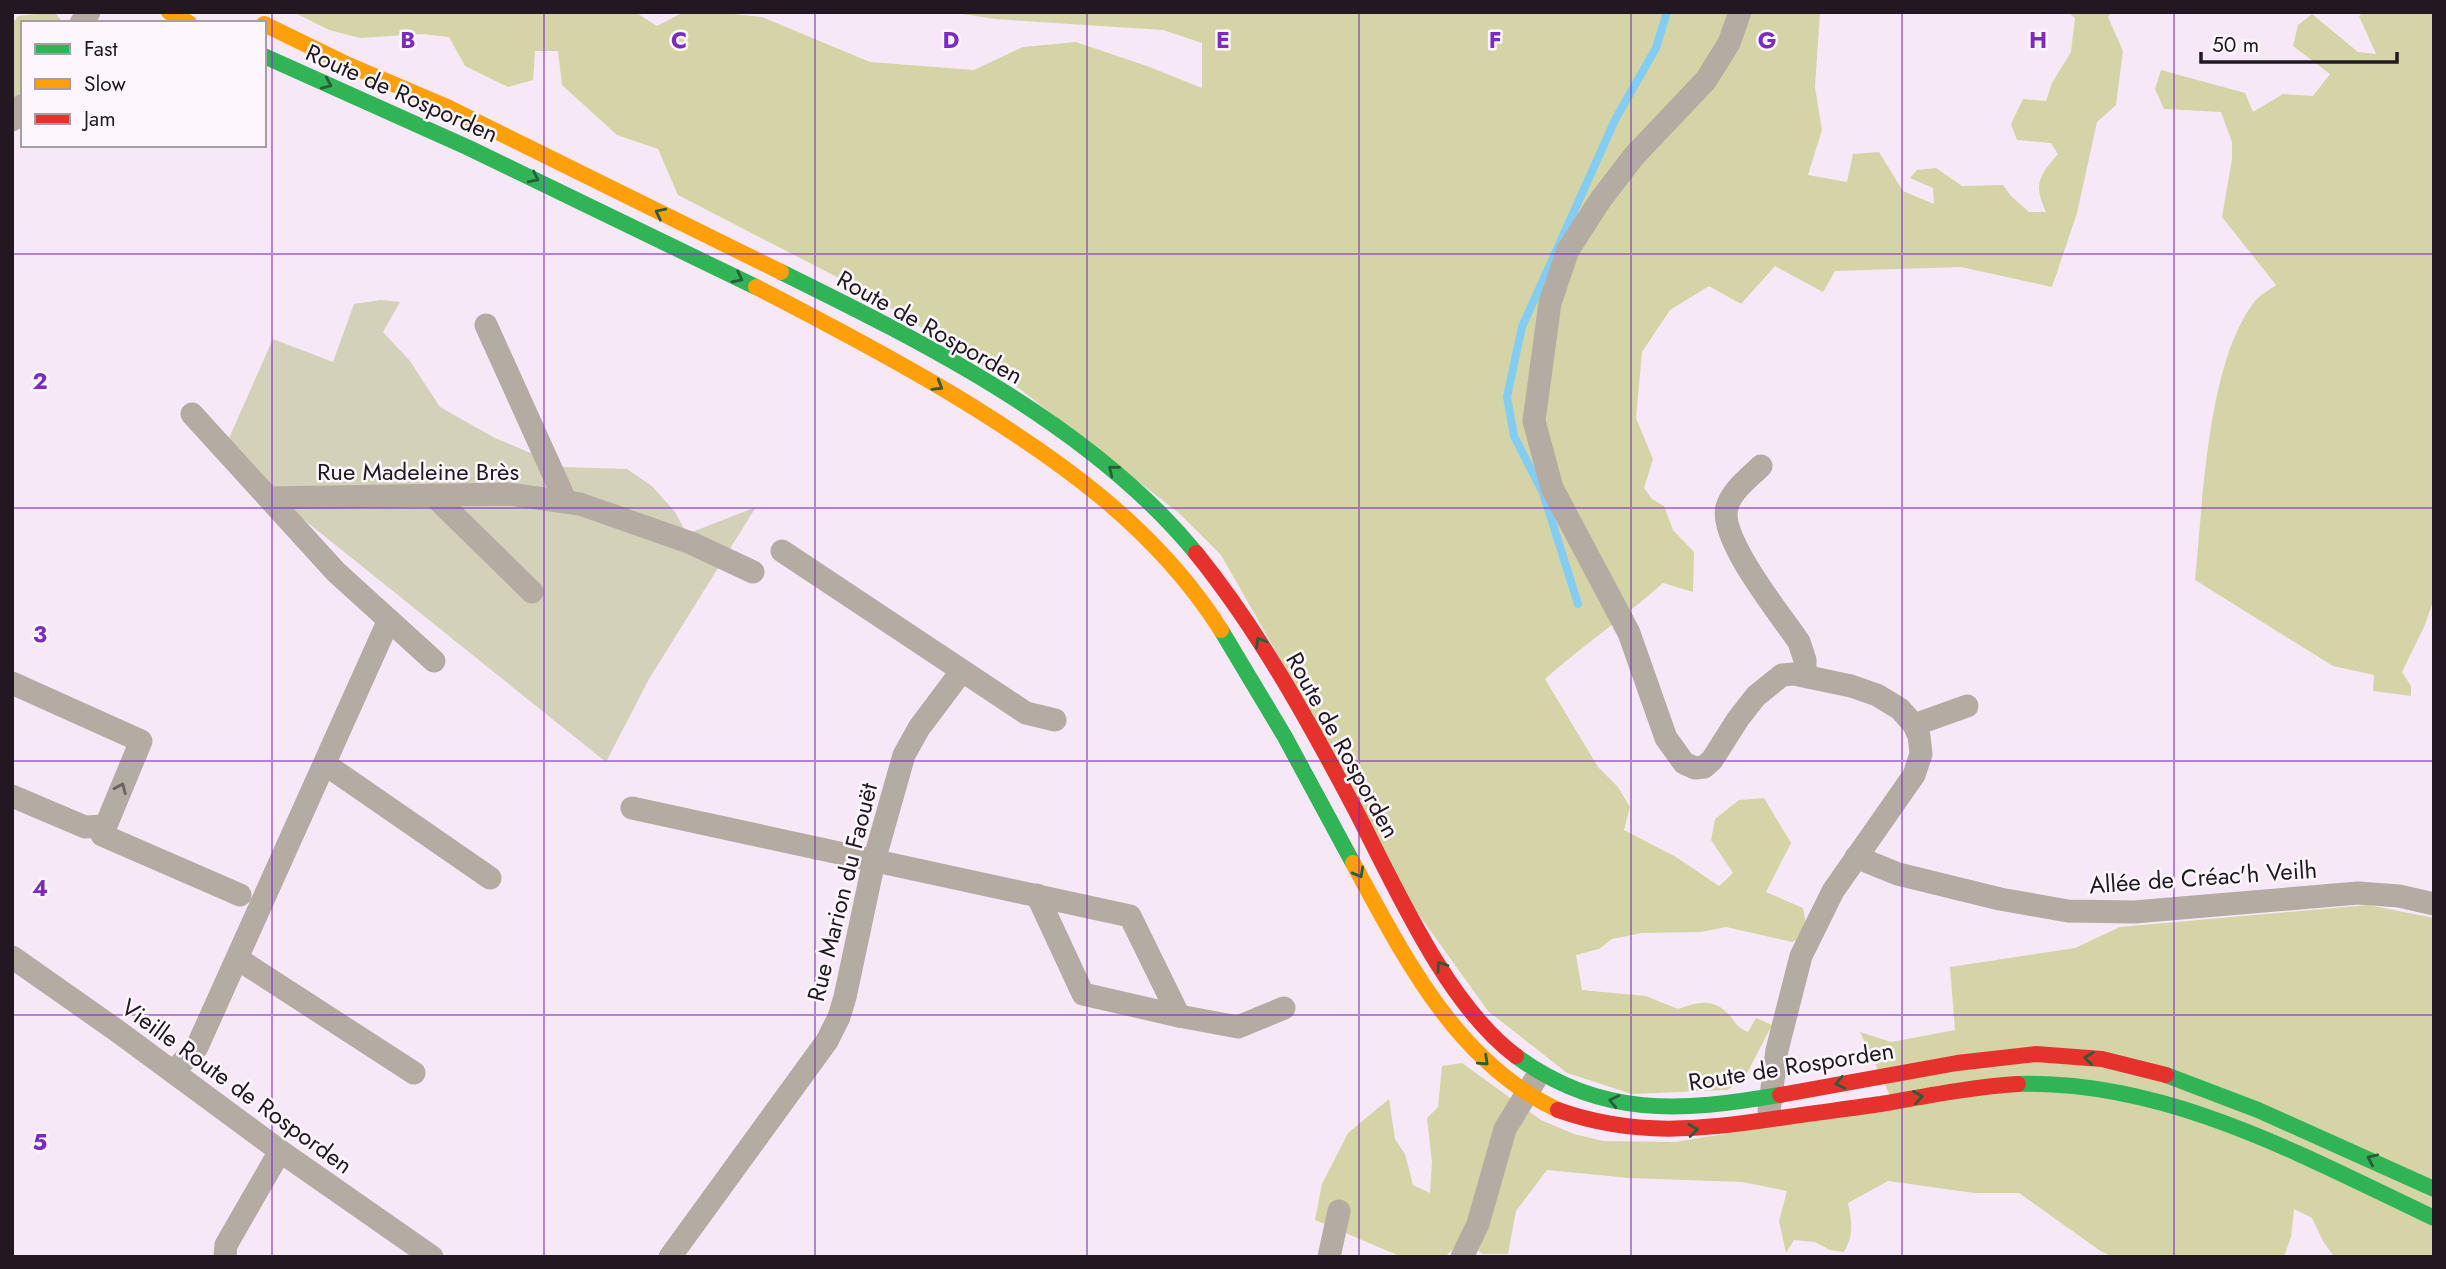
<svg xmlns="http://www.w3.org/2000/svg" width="2446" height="1269" font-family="Jost,sans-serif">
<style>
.green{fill:#d4d1ba}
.forest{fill:#d5d4a7}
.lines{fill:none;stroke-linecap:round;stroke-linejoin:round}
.stream{stroke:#83cdf2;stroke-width:8}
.street{stroke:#b4aba3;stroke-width:23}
.fast{stroke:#30b455;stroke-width:16}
.slow{stroke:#ff9f0a;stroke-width:16}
.jam{stroke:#e5322d;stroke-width:16}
.oneway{stroke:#285e39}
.oneway2{stroke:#6a6262}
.grid{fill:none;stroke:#7b2cbf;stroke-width:2;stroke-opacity:0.55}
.labels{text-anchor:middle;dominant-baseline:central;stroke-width:5;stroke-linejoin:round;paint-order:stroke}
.street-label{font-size:24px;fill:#211822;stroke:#fdf7fd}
.grid-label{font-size:23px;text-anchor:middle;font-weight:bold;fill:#7b2cbf;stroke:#fdf7fd;stroke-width:5;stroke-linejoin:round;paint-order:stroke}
</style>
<rect width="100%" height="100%" fill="#f7e8f8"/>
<polygon class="green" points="381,300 400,302 383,332 410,361 440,407 495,438 564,467 627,469 652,486 675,512 687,534 756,507 649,679 606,762 222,454 273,339 333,362 354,304"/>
<g class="forest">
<polygon points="54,12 64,23 23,23 23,89 12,103 12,24 18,16"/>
<path d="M293 12H635L657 26 684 12H715L762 17 870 62 974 70 1023 47 1076 42 1147 66 1202 88V43L1163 30 995 19 950 12H1820L1815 87 1822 130 1808 175 1847 182 1853 154 1879 152 1903 191 1934 204 1933 188 1910 178 1917 170 1936 168 1962 186 2003 185 2011 196 2029 212H2046C2033 184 2039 176 2058 154L2051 143 2017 140 2011 124 2023 99 2046 101 2052 83 2071 52 2075 18 2068 12H2111L2108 17 2123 51 2116 105 2097 122 2077 213 2052 287 1961 267 1835 271 1823 292 1775 266 1741 304 1709 286 1670 310 1642 352 1636 418 1653 459 1644 488 1652 499 1664 506 1673 530 1694 552 1693 592 1663 583C1625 617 1583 645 1545 679L1598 767 1618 787 1630 807 1624 830 1676 857 1719 886 1733 873 1711 840 1715 819 1739 800 1764 798 1791 843 1766 892 1803 908 1808 935 1792 942 1726 927 1701 932 1642 933 1612 939 1599 949 1576 955 1582 990 1646 996 1678 1009C1699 1002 1714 997 1731 1017 1737 1025 1738 1028 1748 1032L1756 1018 1772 1025 1744 1079 1727 1090 1632 1094 1567 1073 1488 1011 1414 908 1351 783 1221 555 1180 514 1020 389 860 289 678 195 658 149 617 135 562 85 558 51H535L533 80 508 87 465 66 449 37 422 34 360 38 329 30Z"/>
<path d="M2364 12H2434V599L2424 627 2402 672 2411 686V696L2373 691 2374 675 2333 666 2195 580C2203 503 2207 362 2255 301 2260 295 2269 290 2276 285L2222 217 2232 159V142L2221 112 2164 109 2155 89 2161 70 2245 93 2253 112 2283 94 2313 96 2330 74 2293 46 2298 25 2312 14 2358 52 2376 54 2359 16Z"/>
<path d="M2368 905 2434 918V1257H2334L2323 1241 2312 1218 2294 1209 2291 1237 2284 1257H2112L2099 1250 2019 1193H1974L1888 1181 1848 1203C1852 1222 1854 1235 1844 1252L1830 1250 1815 1242 1794 1240 1786 1253 1779 1221 1787 1191 1742 1182 1629 1178 1547 1170 1516 1211 1508 1254H1482L1465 1237 1445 1257H1402L1315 1220 1322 1184 1348 1133 1389 1099 1395 1139 1405 1154 1413 1185 1430 1193 1432 1162 1427 1118 1438 1107 1442 1066 1462 1063 1541 1120 1574 1134 1603 1141 1675 1142 1895 1106 1860 1032 1891 1042 1955 1030 1950 967 2075 948 2120 927Z"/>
</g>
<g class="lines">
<polyline class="stream" points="1578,604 1543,493 1514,436 1507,397 1522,327 1616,118 1656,48 1667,12"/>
<g class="street">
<polyline points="1740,12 1729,43 1706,80 1634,156 1601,199 1568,250 1550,303 1534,421 1552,488 1629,633 1666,738 1684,763 1695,768 1704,767 1712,760 1738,719 1756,696 1782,675 1794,674 1851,686 1877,695 1900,709 1914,725 1919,736 1921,754 1914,775 1833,891 1801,956 1777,1050 1769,1111"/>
<polyline points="81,23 89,12"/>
<polyline points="12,120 23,105"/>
<polyline points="486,325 566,502"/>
<polyline points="192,414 336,572 434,661"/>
<path d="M1761 466C1749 478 1732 490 1727 507 1718 538 1781 615 1799 642L1805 660V675"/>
<polyline points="433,495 532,592"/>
<polyline points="269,498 508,494 580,504 691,543 753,572"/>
<polyline points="782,551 1026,713 1055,720"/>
<polyline points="12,683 141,741 102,835 240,895"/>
<polyline points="1914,725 1967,706"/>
<polyline points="325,764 490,878"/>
<polyline points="12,796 85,827 104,826"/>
<polyline points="632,808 1130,916 1179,1016 1238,1027 1284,1008"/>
<polyline points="1856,857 1898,874 2000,899 2068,911 2134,912 2358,893 2399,896 2434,904"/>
<polyline points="1037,895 1083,994 1179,1016"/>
<polyline points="12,957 116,1030 280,1151 432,1257"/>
<polyline points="238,959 414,1073"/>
<polyline points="173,1072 197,1047 388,622"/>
<polyline points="225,1257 226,1245 280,1151"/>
<polyline points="670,1257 827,1041 839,1017 845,997 874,861 904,755 919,728 961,672"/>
<polyline points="1329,1257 1339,1211"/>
<polyline points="1462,1257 1478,1224 1505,1129 1535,1080"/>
</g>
<g class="fast">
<polyline points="264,56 469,148 756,287"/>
<path d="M781 272C925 343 1092 426 1196 553"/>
<polyline points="1221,630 1285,737 1353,863"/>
<path d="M1516 1056C1600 1118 1682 1112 1780 1095"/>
<polyline points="2166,1075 2258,1110 2434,1189"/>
<path d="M2018 1084C2167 1080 2303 1156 2434 1218"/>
</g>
<g class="slow">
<polyline points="169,12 189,23"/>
<polyline points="264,24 344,63 445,106 781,272"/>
<path d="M756 287C822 321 888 356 952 394 1056 457 1155 526 1221 630"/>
<path d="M1353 863C1405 958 1456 1062 1558 1110"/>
</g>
<g class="jam">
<path d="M1196 553C1259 631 1308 720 1355 809 1395 886 1446 1004 1516 1056"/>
<polyline points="1780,1095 1957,1063 2036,1054 2102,1059 2166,1075"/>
<path d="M1558 1110C1634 1137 1702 1130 1780 1118 1813 1113 1847 1109 1881 1104 1926 1096 1972 1087 2018 1084"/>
</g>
</g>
<defs><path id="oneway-chevron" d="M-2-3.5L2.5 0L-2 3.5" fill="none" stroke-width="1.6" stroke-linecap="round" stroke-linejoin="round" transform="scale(1.75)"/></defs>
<g class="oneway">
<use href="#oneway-chevron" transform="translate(327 84) rotate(24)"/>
<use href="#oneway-chevron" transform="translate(534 178) rotate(26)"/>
<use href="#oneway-chevron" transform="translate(660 213) rotate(-154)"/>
<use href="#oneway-chevron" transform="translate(738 278) rotate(27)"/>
<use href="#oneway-chevron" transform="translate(938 386) rotate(31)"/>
<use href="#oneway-chevron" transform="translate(1113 470) rotate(-141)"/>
<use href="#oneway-chevron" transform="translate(1260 642) rotate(-120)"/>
<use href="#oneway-chevron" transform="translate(1359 873) rotate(61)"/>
<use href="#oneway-chevron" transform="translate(1441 966) rotate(-124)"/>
<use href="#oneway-chevron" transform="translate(2089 1058) rotate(-173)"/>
<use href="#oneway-chevron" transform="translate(1484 1061) rotate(43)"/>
<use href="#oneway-chevron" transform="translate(1840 1083) rotate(169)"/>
<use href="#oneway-chevron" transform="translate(1918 1097) rotate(-10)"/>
<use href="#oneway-chevron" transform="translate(1614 1101) rotate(-167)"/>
<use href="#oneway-chevron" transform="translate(1693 1130) rotate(-6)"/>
<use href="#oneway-chevron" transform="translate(2372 1159) rotate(-156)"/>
</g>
<use class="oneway2" href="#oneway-chevron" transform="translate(121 788) rotate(-67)"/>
<path class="grid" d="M272 12V1257M544 12V1257M815 12V1257M1087 12V1257M1359 12V1257M1631 12V1257M1902 12V1257M2174 12V1257M12 254H2434M12 508H2434M12 761H2434M12 1015H2434"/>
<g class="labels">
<g class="street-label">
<text transform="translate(402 93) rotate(24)">Route de Rosporden</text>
<text transform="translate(930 327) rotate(29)">Route de Rosporden</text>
<text x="418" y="471">Rue Madeleine Brès</text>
<text transform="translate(1343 745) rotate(61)">Route de Rosporden</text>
<text transform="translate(2203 877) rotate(-4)">Allée de Créac'h Veilh</text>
<text transform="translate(842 892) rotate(-76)">Rue Marion du Faouët</text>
<text transform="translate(1791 1066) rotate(-9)">Route de Rosporden</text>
<text transform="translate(237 1086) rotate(36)">Vieille Route de Rosporden</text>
</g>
</g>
<g class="grid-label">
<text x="408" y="48">B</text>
<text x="679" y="48">C</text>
<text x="951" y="48">D</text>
<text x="1223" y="48">E</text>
<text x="1495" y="48">F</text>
<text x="1767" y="48">G</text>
<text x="2038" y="48">H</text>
<text x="40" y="389">2</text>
<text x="40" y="642">3</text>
<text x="40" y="896">4</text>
<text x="40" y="1150">5</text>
</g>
<rect width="2446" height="1269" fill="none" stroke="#211822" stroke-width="28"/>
<rect x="21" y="21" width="245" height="126" fill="#fdf7fd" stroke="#a59ea5" stroke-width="2"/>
<rect x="35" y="44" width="35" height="10" fill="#30b455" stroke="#a59ea5" stroke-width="2"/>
<text x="84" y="56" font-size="21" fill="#211822">Fast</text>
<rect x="35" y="79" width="35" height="10" fill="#ff9f0a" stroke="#a59ea5" stroke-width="2"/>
<text x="84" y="91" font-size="21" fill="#211822">Slow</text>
<rect x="35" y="114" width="35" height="10" fill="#e5322d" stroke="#a59ea5" stroke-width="2"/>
<text x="84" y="126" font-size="21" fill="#211822">Jam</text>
<path d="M2201 52v10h196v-10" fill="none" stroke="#211822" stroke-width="3.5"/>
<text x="2212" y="52" font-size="21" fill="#211822" stroke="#fdf7fd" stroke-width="5" paint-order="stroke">50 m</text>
</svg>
